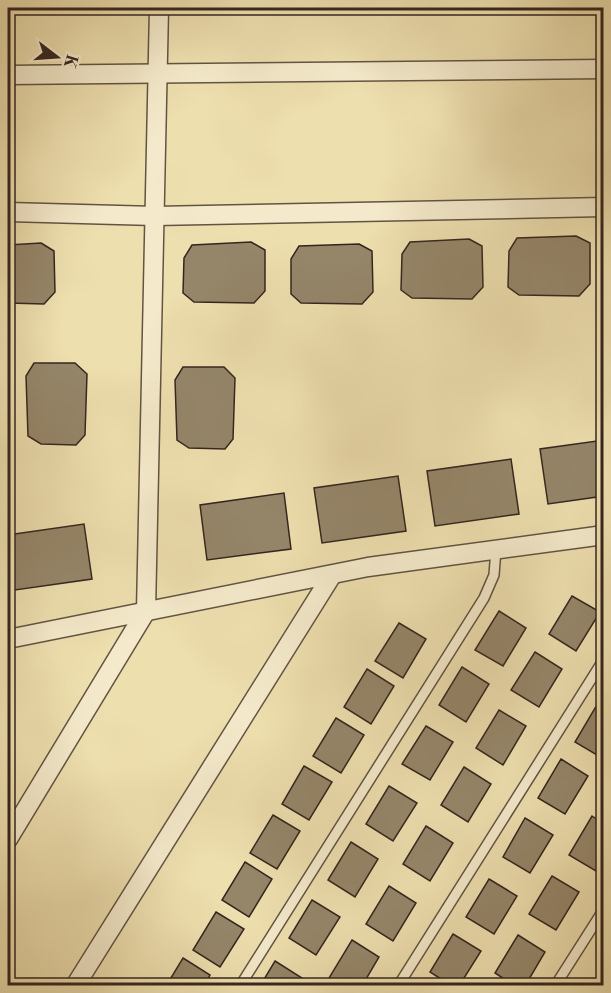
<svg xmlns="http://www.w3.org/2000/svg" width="611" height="993" font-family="'Libre Bodoni',serif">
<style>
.building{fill:#95866a;stroke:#34261f;stroke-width:1.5}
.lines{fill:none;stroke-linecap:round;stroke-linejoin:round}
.lane-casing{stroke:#625443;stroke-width:12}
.street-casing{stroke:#625443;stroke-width:21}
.lane{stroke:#f4eacb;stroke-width:9}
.street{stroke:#f4eacb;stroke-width:18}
</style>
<rect width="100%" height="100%" fill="#eedfaf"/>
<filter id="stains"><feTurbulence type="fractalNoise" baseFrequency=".00333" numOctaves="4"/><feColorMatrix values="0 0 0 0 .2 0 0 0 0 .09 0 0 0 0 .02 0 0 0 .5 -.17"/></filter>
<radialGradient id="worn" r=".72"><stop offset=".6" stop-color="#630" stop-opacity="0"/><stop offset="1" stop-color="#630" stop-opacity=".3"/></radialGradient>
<g class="building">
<polygon points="576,236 590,243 590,284 579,296 519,295 508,287 509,251 517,238"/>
<polygon points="469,239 482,246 483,287 472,299 412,298 401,290 402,254 410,242"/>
<polygon points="251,242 265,250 265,291 254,303 194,302 183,293 184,258 192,245"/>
<polygon points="41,243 54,251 55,292 44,304 8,303 8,245"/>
<polygon points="359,244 372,251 373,292 362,304 301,303 291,294 291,259 299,246"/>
<polygon points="34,363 75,363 87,374 85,435 76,445 41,444 28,436 26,376"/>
<polygon points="183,367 224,367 235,378 233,439 225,449 189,448 177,440 175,380"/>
<polygon points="604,440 604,496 548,504 540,449"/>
<polygon points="511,459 519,514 435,526 427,471"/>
<polygon points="398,476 406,531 322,543 314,488"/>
<polygon points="284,493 291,549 207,560 200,505"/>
<polygon points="84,524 92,579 8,591 8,535"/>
<polygon points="572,596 600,612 576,651 549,634"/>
<polygon points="499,611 526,628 503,666 475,650"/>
<polygon points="399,623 426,639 403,678 375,661"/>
<polygon points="535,652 562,669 539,707 511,690"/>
<polygon points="462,667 489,684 466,722 439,705"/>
<polygon points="367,669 394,686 371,724 344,707"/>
<polygon points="598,703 604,707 602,758 575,742"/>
<polygon points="499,710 526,726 503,765 476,748"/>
<polygon points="336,718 364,735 341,773 313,756"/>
<polygon points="426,726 453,742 430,780 402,764"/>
<polygon points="561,759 588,776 565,814 538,798"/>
<polygon points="304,766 332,782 309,820 282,804"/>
<polygon points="464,767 491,784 468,822 441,805"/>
<polygon points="389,786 417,803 393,841 366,824"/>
<polygon points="273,815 300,831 277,869 250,853"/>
<polygon points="592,816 604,824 604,859 596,871 569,855"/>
<polygon points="525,818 553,835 530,873 503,857"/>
<polygon points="426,826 453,843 430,881 403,864"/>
<polygon points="351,842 378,859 355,897 328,880"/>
<polygon points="245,862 272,879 249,917 222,900"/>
<polygon points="552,876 579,892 556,930 529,914"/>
<polygon points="489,879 517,896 494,934 466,917"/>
<polygon points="389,886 416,903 393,941 366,924"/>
<polygon points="312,900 340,917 316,955 289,938"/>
<polygon points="216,912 244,929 220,967 193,950"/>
<polygon points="453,934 481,951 459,986 452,986 430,972"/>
<polygon points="518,935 545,952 525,986 515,986 495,973"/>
<polygon points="352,940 379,957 362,986 341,986 329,978"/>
<polygon points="183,958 210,975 204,986 166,986"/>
<polygon points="275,961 302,978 298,986 260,986"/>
</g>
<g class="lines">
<defs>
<g id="lane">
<polyline points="240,986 484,598 494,575 496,549"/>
<polyline points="398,986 604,659"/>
<polyline points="555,986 604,909"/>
</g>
<g id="street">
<polyline points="8,75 604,69"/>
<polyline points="8,212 155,216 604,207"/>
<polyline points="8,639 368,567 604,535"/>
<polyline points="8,839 146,611 159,8"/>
<polyline points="75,986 332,575"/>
</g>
</defs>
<use href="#lane" class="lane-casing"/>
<use href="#street" class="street-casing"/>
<use href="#lane" class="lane"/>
<use href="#street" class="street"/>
</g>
<rect width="611" height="993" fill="none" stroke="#eedfaf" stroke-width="30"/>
<rect x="9" y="9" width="593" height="975" fill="none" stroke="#34261f" stroke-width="3"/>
<rect x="15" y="15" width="581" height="963" fill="none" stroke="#34261f" stroke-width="1.5"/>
<g transform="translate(57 57) rotate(107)" stroke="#f4eacb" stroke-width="4.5" paint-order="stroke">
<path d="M0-4.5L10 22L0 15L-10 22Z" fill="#34261f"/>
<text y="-9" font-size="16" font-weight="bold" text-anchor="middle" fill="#34261f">K</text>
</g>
<rect width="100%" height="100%" filter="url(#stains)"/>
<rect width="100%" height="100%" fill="url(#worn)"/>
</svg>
